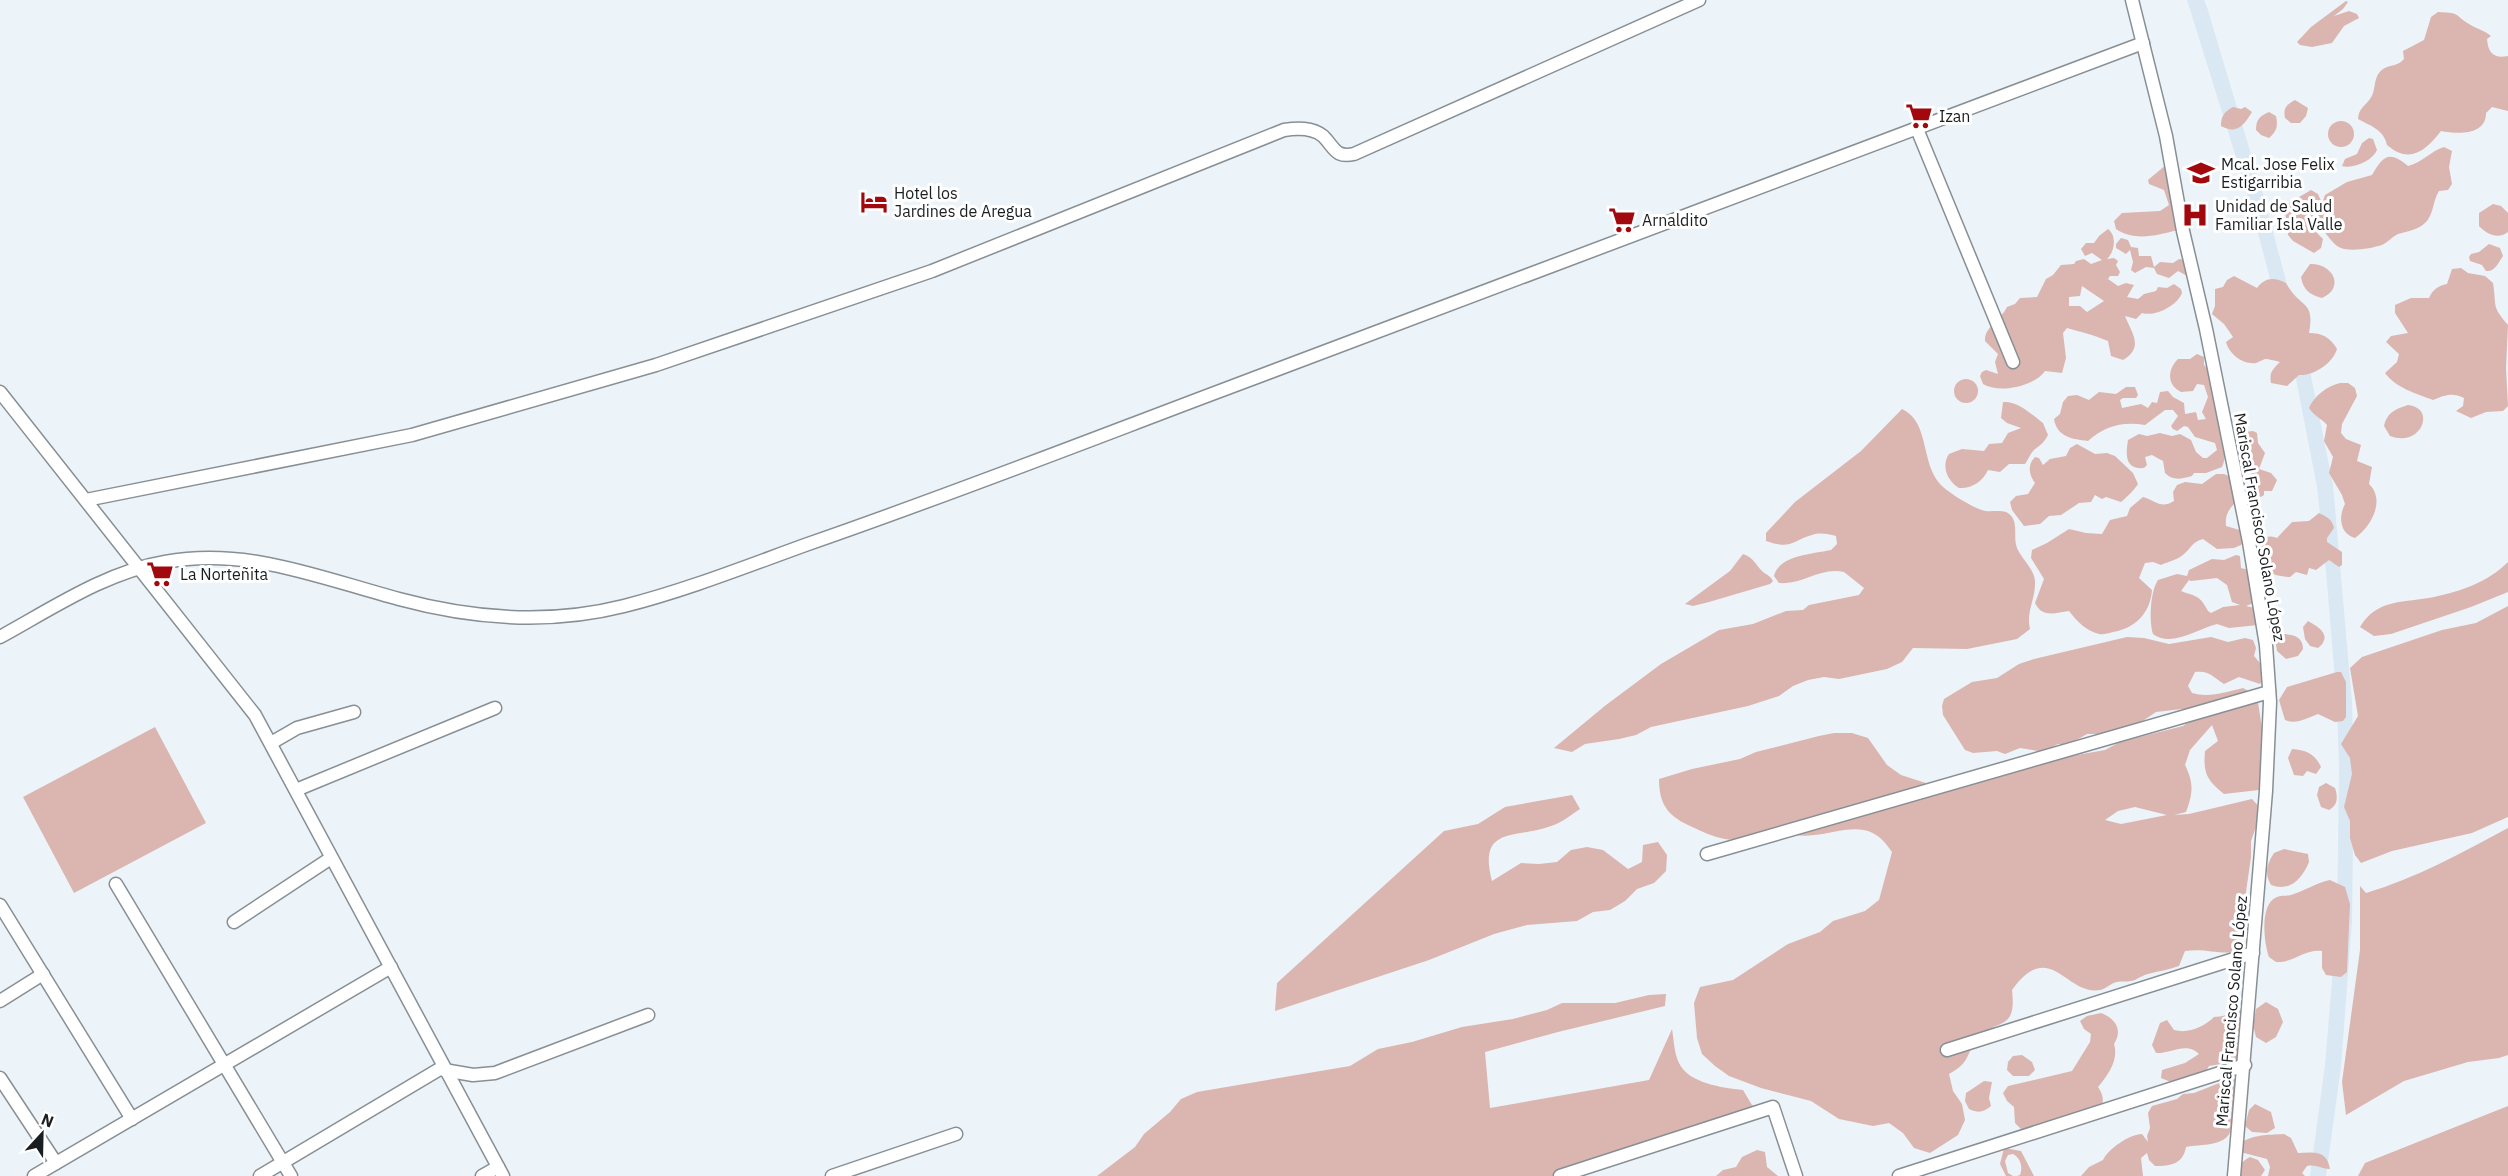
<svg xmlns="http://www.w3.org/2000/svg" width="2508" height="1176" font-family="'IBM Plex Sans',sans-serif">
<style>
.built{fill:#dae8f3}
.green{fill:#dbb5b0;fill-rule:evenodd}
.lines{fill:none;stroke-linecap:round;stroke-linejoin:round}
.minor-casing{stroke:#888f94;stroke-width:15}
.minor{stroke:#fff;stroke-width:12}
.labels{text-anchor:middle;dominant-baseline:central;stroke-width:6;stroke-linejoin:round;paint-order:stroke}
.poi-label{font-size:16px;fill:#1b1e20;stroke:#fff;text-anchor:start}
.street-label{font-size:16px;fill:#1b1e20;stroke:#fff}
</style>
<rect width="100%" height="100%" fill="#ecf4f9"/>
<polygon class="built" points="2187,0 2204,0 2207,7 2263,194 2310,371 2333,485 2352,702 2354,768 2352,921 2341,1067 2326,1176 2310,1176 2325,1065 2337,921 2339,769 2337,703 2326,571 2317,487 2295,374 2249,199"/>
<g class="green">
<polygon points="2346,1 2348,2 2343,9 2334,16 2349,11 2357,14 2359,18 2344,26 2332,43 2312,47 2300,45 2297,42 2311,27"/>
<path d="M2438 12C2461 13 2453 14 2469 24 2477 29 2484 30 2491 36L2487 39C2488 53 2494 59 2508 56V111L2492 107 2486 113C2486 136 2457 134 2441 131 2426 150 2410 165 2387 145 2384 130 2371 126 2358 119 2359 108 2364 107 2370 99 2377 90 2372 77 2383 69 2391 64 2397 67 2404 59L2403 51 2424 40 2431 17Z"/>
<path d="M2295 100 2308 108 2306 116 2300 123H2291L2285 118C2283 108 2286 105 2295 100Z"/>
<path d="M2233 107 2241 109 2245 107 2252 112C2244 125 2237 135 2221 126 2221 116 2224 112 2233 107Z"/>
<path d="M2269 112 2276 116C2278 126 2277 131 2269 138L2261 135 2256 130C2256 119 2260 116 2269 112Z"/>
<circle cx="2341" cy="134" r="13"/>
<path d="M2369 138 2373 139 2377 150C2372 161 2354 169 2342 166L2345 159 2357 154 2362 143Z"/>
<path d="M2444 147 2452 151 2449 167 2452 184 2448 190 2439 191C2433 200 2434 212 2427 221 2419 230 2408 231 2398 234 2392 237 2388 242 2382 245 2373 248 2351 252 2341 248 2331 244 2327 232 2318 226L2317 218 2325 195 2347 182 2372 175C2383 156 2389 150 2408 166 2423 162 2431 151 2444 147Z"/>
<path d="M2167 164 2178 230C2158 235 2135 242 2116 229L2114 221 2122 213 2160 211 2169 205 2164 190 2149 184 2148 180Z"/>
<polygon points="2311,190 2318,194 2322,203 2311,218 2311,227 2323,239 2321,248 2314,253 2293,241 2288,235 2285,210 2289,203"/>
<path d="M2493 204 2501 206 2508 213V232C2497 240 2487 234 2479 226V213Z"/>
<path d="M2108 229C2117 236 2115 251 2107 259L2114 258 2118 261 2116 265 2120 272 2118 276H2110L2108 279 2118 286 2126 283 2134 285 2127 297 2138 299 2144 294 2156 291 2158 287 2167 288 2174 284 2181 289 2182 293C2177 306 2155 317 2142 313L2136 319 2125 316C2131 332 2145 347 2123 360L2111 356 2108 341C2094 335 2081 332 2067 328L2063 333 2066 358 2062 373 2045 371C2035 386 1999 394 1983 384L1980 376 1982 372 1986 370 1998 374 1995 362 1998 354 1985 341C1984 327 2001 320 2007 307L2015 304 2020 298 2037 297 2046 279 2053 275 2061 265 2074 264 2076 261 2084 259 2091 264 2102 260 2092 253 2085 256 2081 249 2086 243H2094L2099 236ZM2082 286 2104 301 2087 312 2080 306H2069V297L2080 296Z"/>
<polygon points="2121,238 2128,240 2131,247 2138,248 2139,256 2151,256 2154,267 2160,262 2173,263 2179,259 2187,260 2189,277 2178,271 2169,278 2157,274 2154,268 2146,267 2135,273 2131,270 2133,262 2130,250 2126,254 2116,248 2116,244"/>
<path d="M2489 244 2500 248 2503 256C2498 263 2495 272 2486 271L2482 265 2470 261 2469 257 2471 254 2479 252Z"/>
<path d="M2310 264C2332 263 2346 287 2322 298 2310 295 2303 290 2301 277Z"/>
<path d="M2461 268 2468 273 2485 276 2493 283C2497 308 2491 305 2508 325L2506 368 2508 406 2503 411 2486 412 2471 418 2456 411 2463 406 2464 398C2452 392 2445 395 2433 400 2417 394 2396 388 2385 373L2397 362 2399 354 2386 342 2391 336 2408 333 2395 313V305L2411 298H2429C2433 289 2438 286 2447 284L2452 269Z"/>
<path d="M2234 276 2257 288C2265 277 2274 277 2286 283 2301 310 2315 299 2309 333 2322 333 2330 337 2337 349 2333 363 2314 376 2299 375L2287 386 2271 383C2269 372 2273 369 2280 362 2276 361 2269 359 2265 359 2262 360 2259 362 2256 363 2243 365 2229 354 2226 342L2233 337 2224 324 2212 314 2215 306V289L2223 287 2227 280Z"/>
<path d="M2197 354 2204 357V365L2210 371C2214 392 2232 450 2222 467L2206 473H2194L2192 476C2181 479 2173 481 2165 473L2163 461 2152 455 2145 457 2147 465 2144 468C2124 470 2126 453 2128 440L2139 434 2147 436 2160 433 2172 436 2180 434 2191 440 2196 452 2203 458H2207L2217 450 2215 443 2195 437 2188 427 2184 426 2177 431 2173 429 2171 426 2178 416 2173 410H2165L2145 425C2123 421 2104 426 2088 441 2072 439 2057 437 2054 419L2060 414 2063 402 2068 396 2077 395 2089 400 2099 392 2116 394 2126 387H2135L2138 395 2136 398H2123L2120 400 2122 408 2141 404 2148 408 2152 402 2157 403 2160 392 2168 391 2173 397 2184 403 2185 414 2196 412 2198 420 2206 419 2202 412 2208 397 2204 385 2197 384 2193 391 2181 392C2167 385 2167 370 2178 359H2190Z"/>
<circle cx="1966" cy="391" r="12"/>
<path d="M2340 383H2348L2355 388 2357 396 2342 424 2341 433 2346 439 2361 445 2357 461 2372 467 2369 484C2386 500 2371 527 2355 538 2340 534 2338 517 2345 504L2342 495 2329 473 2333 457 2324 441 2327 425C2321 418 2314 416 2309 408 2314 396 2327 386 2340 383Z"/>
<path d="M2003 402C2019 401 2032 415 2043 423L2048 435C2044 443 2040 445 2034 450 2030 454 2028 460 2025 464H2009L2000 472 1988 470C1983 481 1972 489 1959 488 1947 481 1941 466 1949 454L1962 449 1984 451 1989 444 2002 443 2008 433 2021 428 2007 423 2001 418Z"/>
<path d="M2408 405C2437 408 2421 448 2390 436L2384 426C2387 412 2396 409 2408 405Z"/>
<path d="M1902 409C1930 422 1920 461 1940 484 1947 492 1976 510 1986 511 1995 512 2006 508 2012 517 2018 526 2013 538 2017 548 2022 560 2036 570 2035 584 2035 600 2026 612 2030 629L2017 639 1967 649 1913 648 1902 662 1887 669 1839 679 1824 677 1808 680 1793 686 1779 696 1748 706 1651 727 1636 735 1619 739 1585 744 1572 752 1554 748 1606 705 1661 664 1719 630 1753 624 1786 611 1803 610 1809 605 1859 595 1864 588 1844 572C1819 567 1804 585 1779 583L1774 576C1779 555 1813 554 1831 550L1837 544 1836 536C1828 534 1820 532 1812 535 1791 541 1792 550 1766 541V533L1795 502 1861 451Z"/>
<path d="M2253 431 2257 433 2258 443 2265 453 2259 469 2271 473 2277 480 2272 491H2264V495L2261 497 2251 490 2248 479 2252 472C2232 461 2239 455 2239 438L2245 432Z"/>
<path d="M2077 444 2095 454 2107 453 2115 456 2133 473 2138 484C2136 488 2125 499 2121 502L2106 497 2102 499 2095 495 2091 502 2079 503 2061 515 2049 516 2040 524 2024 526 2012 510 2010 502 2016 496 2028 494 2035 483C2029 475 2027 465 2035 457L2039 458 2043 465 2050 459 2066 456 2070 448Z"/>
<path d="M2216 474H2224L2231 477 2236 502C2228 510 2225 515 2226 526L2243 531 2247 538 2241 545 2234 548 2217 549 2203 539C2192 542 2192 547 2184 554 2179 559 2168 562 2161 565L2153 562 2145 563 2139 578 2152 590C2150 614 2135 628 2113 632 2109 633 2103 635 2099 634 2086 631 2077 621 2069 611 2055 613 2042 618 2035 603L2044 579 2031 558 2032 550 2047 543 2069 529 2086 533 2102 534 2110 520 2127 516 2130 508 2143 497C2156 501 2161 509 2174 501L2173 492 2177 485 2185 482 2202 484Z"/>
<path d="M2319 513C2327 517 2332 519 2334 528L2327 538V542L2342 552V565L2339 567 2329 560 2316 570 2309 568 2307 575 2296 572 2290 577C2268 576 2262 569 2258 547 2260 538 2268 534 2277 538L2292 522 2309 521Z"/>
<path d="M1743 554C1754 558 1755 564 1762 571 1766 575 1770 575 1773 581L1770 584 1709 602 1693 606 1685 604 1730 571Z"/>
<path d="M2236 555 2240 556 2241 568 2249 570 2256 602 2246 606 2255 608 2258 625 2229 628 2217 624C2200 628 2171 648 2153 634 2149 621 2150 592 2158 580L2177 574 2187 576 2189 570 2212 559 2224 560ZM2217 578 2227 585 2232 602 2240 605 2223 607 2211 613 2208 611C2199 594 2196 597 2181 591L2189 580 2191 581Z"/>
<path d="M2508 562V592L2471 607 2391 634 2374 636 2360 627C2377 598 2405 603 2434 597 2462 591 2488 582 2508 562Z"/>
<polygon points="2508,606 2508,817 2472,833 2392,851 2361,863 2355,855 2350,838 2350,821 2344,807 2352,774 2350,758 2341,744 2358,716 2350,668 2362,657 2442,630 2476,623"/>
<path d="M2308 621C2319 627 2333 636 2318 648L2310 646 2305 639 2303 627Z"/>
<path d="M2281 634C2292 634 2303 636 2303 649L2298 656 2286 659 2277 651 2275 639Z"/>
<path d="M2127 637 2144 638 2169 644 2211 637 2228 642 2245 638 2253 640 2256 648 2254 656 2265 669 2264 677 2260 684 2239 677 2224 684C2213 677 2209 670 2195 672L2188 686 2192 693C2209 698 2226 692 2243 688L2250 692 2222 711 2258 702 2263 735 2275 746C2268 761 2267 775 2259 790L2224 794C2207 780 2203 774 2205 751L2218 741 2212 725 2190 750 2185 765C2194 783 2193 793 2186 812L2174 815 2189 814 2252 799 2262 810 2251 841V857L2244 906 2246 922 2243 938 2236 952C2216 954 2204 948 2185 951L2179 966C2168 970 2159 971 2148 974 2142 975 2137 980 2131 981 2126 982 2121 981 2117 982 2111 983 2106 989 2100 990 2066 996 2050 937 2012 990 2017 1033 1996 1017 1978 1039 1964 1056 1972 1061 1949 1074L1953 1091 1962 1104 1965 1120 1958 1135 1930 1153 1914 1148 1903 1133 1889 1123 1873 1126 1839 1119 1811 1101 1761 1088 1729 1076 1715 1066 1702 1054 1697 1038 1694 1003 1700 987 1733 980 1788 944 1820 932 1833 921 1865 911 1879 900 1892 852C1884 841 1878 833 1864 830 1847 827 1830 834 1814 835 1802 837 1789 834 1777 835 1735 841 1729 845 1688 825 1667 815 1659 803 1659 779L1692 769 1740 759 1756 752 1819 736 1834 733H1852L1868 738 1887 765 1901 775 1932 785 2010 767 2105 750 2120 742 2183 726 2204 711 2182 709 2156 712 2135 726 2103 734H2087L2066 746 2058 744 2044 752 2020 748 2005 754 1997 751 1973 753 1965 750 1943 715 1942 706 1944 699 1972 682 1997 678 2019 664 2034 659ZM2135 807 2167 815 2121 824 2105 820 2118 811Z"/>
<path d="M2337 672H2341L2346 682V717L2343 721 2335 722 2318 714C2307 718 2296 725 2285 720L2279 700 2287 687Z"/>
<polygon points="155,727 206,823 74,893 23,797"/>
<path d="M2292 749C2306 750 2315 754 2321 767L2316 774 2307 771 2303 776 2294 775 2288 758Z"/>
<path d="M2326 783 2335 788C2338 797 2338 805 2329 810L2321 807 2317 795 2319 787Z"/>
<path d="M1572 795 1580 809C1571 815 1561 823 1551 826 1517 839 1477 825 1492 881L1521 863 1539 864 1557 862 1571 850 1587 847 1603 850 1628 869 1642 862 1643 845 1658 842 1667 855 1666 871 1654 883 1637 889 1625 901 1610 910 1593 912 1577 921 1527 925 1494 934 1429 960 1275 1011 1277 983 1444 831 1478 824 1505 807Z"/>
<path d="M2508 828V1055L2499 1058 2468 1062 2404 1081 2346 1115 2342 1082 2360 950V886L2366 893C2416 878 2462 853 2508 828Z"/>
<path d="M2284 849 2308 854 2309 862C2302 879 2290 892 2271 885 2264 873 2267 864 2274 853Z"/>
<path d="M2330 880 2345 887 2350 904 2347 972 2341 977 2326 975 2322 968V951C2304 949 2294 963 2276 962L2269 957C2264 943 2259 904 2277 897 2281 895 2287 896 2291 895 2304 891 2316 883 2330 880Z"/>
<path d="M1666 994 1665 1006 1558 1032 1485 1052 1490 1108 1649 1080 1672 1029C1674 1040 1674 1053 1679 1063 1688 1083 1723 1088 1743 1090L1752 1105 1757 1107 1562 1176H1097L1135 1147 1144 1134 1170 1112 1181 1099 1197 1092 1350 1066 1378 1049 1412 1042 1462 1027 1513 1019 1547 1010 1562 1003H1615L1649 995Z"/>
<polygon points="2266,1002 2278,1009 2283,1022 2276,1037 2266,1043 2256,1037 2253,1025 2256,1009"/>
<path d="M2232 1008 2244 1012V1030L2236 1031 2234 1037 2240 1034 2243 1064 2231 1066 2227 1059 2221 1064 2209 1066 2205 1073 2173 1083 2161 1078 2162 1070 2185 1063 2199 1054C2186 1041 2171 1054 2156 1053L2152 1045 2160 1023 2167 1020 2174 1030C2188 1034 2204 1027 2214 1017 2225 1016 2225 1017 2232 1008Z"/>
<path d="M2101 1013C2116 1019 2123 1030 2114 1044 2119 1060 2108 1075 2098 1087 2104 1096 2104 1101 2100 1110L2047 1125 2021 1129 2015 1123 2014 1107 2007 1101 2003 1093 2008 1086 2072 1071 2090 1042 2091 1034 2084 1029 2080 1021 2087 1016Z"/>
<polygon points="2022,1055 2032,1062 2035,1070 2029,1076 2013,1076 2007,1070 2008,1062 2013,1056"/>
<path d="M2232 1078 2240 1081V1097L2232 1099 2234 1104C2230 1113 2233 1119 2231 1128 2229 1147 2200 1144 2186 1147 2183 1164 2171 1166 2155 1166L2149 1160 2147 1153 2141 1158 2143 1176H2081L2089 1167 2103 1160C2108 1149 2130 1134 2142 1134L2148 1142 2147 1136 2150 1128 2148 1113 2152 1106 2177 1099 2183 1094 2194 1093Z"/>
<path d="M1984 1081 1992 1082 1989 1098 1991 1106C1983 1113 1978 1113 1969 1109L1965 1101 1966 1093Z"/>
<polygon points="2255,1104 2271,1112 2275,1128 2267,1133 2252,1132 2245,1126 2249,1110"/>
<polygon points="2508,1106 2508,1176 2358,1176 2365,1163"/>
<path d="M2284 1134 2291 1138 2298 1153C2314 1152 2327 1150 2330 1169 2321 1169 2316 1164 2307 1166L2302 1173 2305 1176H2268L2270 1167 2267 1159 2244 1153 2237 1148C2246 1134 2268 1135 2284 1134Z"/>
<path d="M2004 1148 2021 1151 2034 1176H2017L2020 1175C2023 1168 2021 1158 2013 1154L2008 1155 2005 1161 2008 1173 2013 1176H2006L2000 1164Z"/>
<polygon points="1757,1150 1765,1152 1767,1167 1778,1176 1716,1176 1723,1170 1736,1167 1742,1157"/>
<path d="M2250 1157 2258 1160 2265 1170 2261 1176H2238C2237 1166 2241 1162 2250 1157Z"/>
</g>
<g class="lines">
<defs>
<g id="minor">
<polyline points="2132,0 2166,136 2183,231 2206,329 2249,542 2266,645 2270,702 2266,791 2234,1176"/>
<polyline points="1917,129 2013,362"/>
<polyline points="0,392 255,715 503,1176"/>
<path d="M86 500 412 435 656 365 932 271 1284 130C1297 128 1312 127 1323 136 1335 148 1335 158 1354 154L1699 0"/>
<path d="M0 637C53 608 106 572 165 562 248 547 320 578 399 599 473 619 549 625 624 606 687 590 747 566 808 544 941 498 1072 447 1204 397 1517 278 1831 163 2143 43"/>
<polyline points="271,743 297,728 354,712"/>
<polyline points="296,790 495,708"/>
<polyline points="1707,854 2269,692"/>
<polyline points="116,884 291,1176"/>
<polyline points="0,905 132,1119"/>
<polyline points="234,922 331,858"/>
<polyline points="0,1001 43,974"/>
<polyline points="1947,1050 2253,953"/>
<polyline points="444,1070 473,1075 495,1073 648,1015"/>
<polyline points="0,1078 56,1163"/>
<polyline points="34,1176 391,967"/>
<polyline points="260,1176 443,1067"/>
<polyline points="482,1176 498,1167"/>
<polyline points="832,1176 956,1134"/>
<polyline points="1560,1176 1773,1107 1796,1176"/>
<polyline points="1899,1176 2245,1065"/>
</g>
</defs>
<use href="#minor" class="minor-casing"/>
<use href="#minor" class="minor"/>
</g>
<defs>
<symbol id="supermarket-bare" viewBox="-9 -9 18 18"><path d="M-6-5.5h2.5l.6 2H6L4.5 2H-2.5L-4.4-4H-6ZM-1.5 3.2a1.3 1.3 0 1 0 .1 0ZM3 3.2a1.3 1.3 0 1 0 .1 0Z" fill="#a2090f" stroke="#fff" stroke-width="2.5" paint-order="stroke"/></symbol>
<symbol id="school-bare" viewBox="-9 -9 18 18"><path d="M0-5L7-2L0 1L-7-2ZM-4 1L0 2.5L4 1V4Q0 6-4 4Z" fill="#a2090f" stroke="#fff" stroke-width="2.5" paint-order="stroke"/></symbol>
<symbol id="hotel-bare" viewBox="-9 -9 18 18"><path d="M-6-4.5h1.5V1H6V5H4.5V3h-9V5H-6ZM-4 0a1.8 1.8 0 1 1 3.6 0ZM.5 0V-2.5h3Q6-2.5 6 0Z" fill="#a2090f" stroke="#fff" stroke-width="2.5" paint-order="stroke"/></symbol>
<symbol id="hospital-bare" viewBox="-9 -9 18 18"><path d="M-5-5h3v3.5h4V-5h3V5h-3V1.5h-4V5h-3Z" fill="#a2090f" stroke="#fff" stroke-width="2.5" paint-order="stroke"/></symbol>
</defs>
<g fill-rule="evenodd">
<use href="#supermarket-bare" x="1900" y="97" width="38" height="38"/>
<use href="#school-bare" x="2182" y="154" width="38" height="38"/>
<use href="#hotel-bare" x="855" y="183" width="38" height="38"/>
<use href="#hospital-bare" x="2176" y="196" width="38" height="38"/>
<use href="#supermarket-bare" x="1603" y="201" width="38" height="38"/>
<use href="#supermarket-bare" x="141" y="555" width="38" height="38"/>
</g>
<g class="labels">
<g class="poi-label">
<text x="1939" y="116">Izan</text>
<text x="2221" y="164">Mcal. Jose Felix<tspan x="2221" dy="18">Estigarribia</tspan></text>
<text x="894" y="193">Hotel los<tspan x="894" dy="18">Jardines de Aregua</tspan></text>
<text x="2215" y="206">Unidad de Salud<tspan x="2215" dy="18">Familiar Isla Valle</tspan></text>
<text x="1642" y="220">Arnaldito</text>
<text x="180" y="574">La Norteñita</text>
</g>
<g class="street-label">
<text transform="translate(2260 527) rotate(80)">Mariscal Francisco Solano López</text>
<text transform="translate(2231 1011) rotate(-85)">Mariscal Francisco Solano López</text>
</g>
</g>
<g transform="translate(42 1134) rotate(22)" stroke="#ffffff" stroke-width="4.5" paint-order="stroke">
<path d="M0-4.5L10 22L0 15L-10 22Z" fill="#1b1e20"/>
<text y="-9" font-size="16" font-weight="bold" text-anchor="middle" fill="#1b1e20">N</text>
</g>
</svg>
